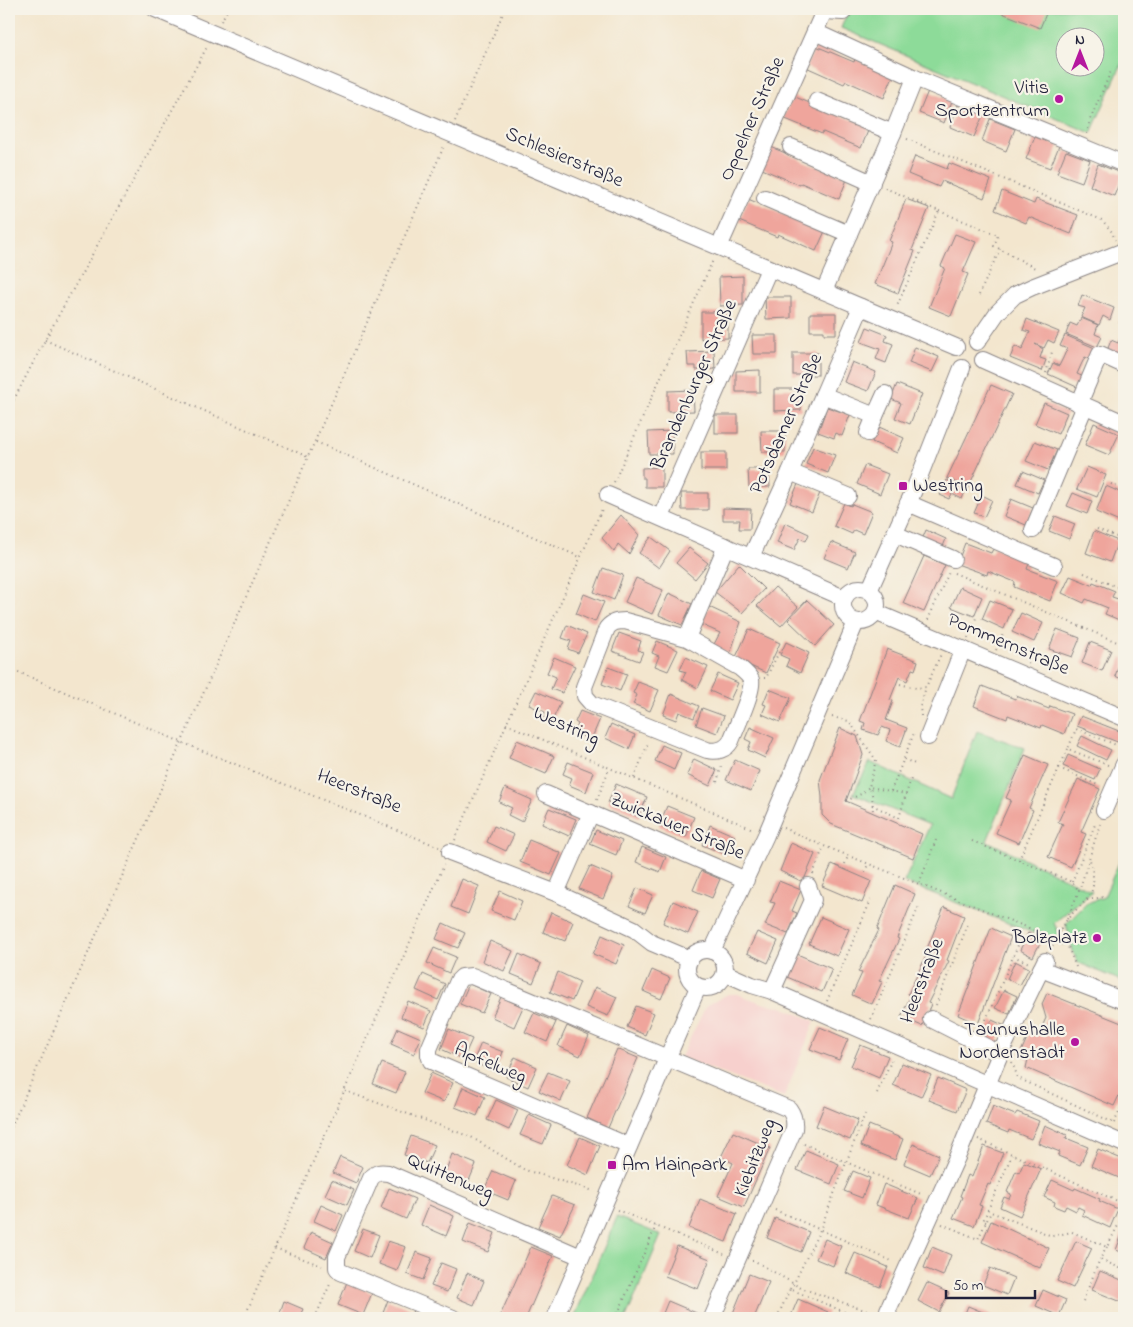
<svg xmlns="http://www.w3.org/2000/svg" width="1133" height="1327" font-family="'Indie Flower',sans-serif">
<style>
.built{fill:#f7d0cd}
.green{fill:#8ddb99;stroke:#587e6a;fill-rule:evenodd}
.building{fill:#efa59c}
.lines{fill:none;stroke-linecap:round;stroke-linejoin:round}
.minor-casing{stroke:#8a8484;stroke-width:18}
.path{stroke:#8a8484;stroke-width:2;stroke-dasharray:1 4;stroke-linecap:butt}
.minor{stroke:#fff;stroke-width:16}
.poi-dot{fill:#b5179e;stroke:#f7f3e8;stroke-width:2}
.labels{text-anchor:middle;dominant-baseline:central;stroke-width:4.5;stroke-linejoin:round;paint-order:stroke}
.poi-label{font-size:20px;fill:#22223b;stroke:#f7f3e8;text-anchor:end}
.street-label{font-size:20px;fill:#22223b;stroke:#f7f3e8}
</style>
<rect width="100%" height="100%" fill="#f7f3e8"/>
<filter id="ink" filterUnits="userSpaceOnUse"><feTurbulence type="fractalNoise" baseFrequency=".02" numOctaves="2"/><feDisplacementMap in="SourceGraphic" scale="10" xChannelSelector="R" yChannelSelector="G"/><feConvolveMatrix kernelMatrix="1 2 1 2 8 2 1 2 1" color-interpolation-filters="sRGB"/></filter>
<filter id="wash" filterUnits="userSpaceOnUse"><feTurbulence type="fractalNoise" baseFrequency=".0096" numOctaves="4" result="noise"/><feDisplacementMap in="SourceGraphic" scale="20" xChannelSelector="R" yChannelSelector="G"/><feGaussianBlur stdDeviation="1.12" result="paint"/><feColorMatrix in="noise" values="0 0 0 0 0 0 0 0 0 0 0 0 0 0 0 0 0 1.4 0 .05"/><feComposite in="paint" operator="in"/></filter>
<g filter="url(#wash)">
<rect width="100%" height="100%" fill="#f3e6ce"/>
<polygon class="built" points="728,994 737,994 765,1004 779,1006 815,1021 784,1097 681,1057 706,1006"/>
<g class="green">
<path d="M849 9H1124V59L1091 133 841 28ZM1066 38H1096V68H1066Z"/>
<polygon points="977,731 1025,748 987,841 1092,891 1054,923 1064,945 904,882 930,825 853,794 870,762 951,799"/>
<polygon points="1124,851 1124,982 1077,962 1073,951 1066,924 1087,903 1104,897"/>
<polygon points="617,1217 661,1235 626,1318 574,1318"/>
</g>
<g id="blocks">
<g class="building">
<polygon points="992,9 1048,9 1040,28"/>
<polygon points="816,46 854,62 855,59 893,76 884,98 846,81 844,84 806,67"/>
<polygon points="928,91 952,101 944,123 919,113"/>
<polygon points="793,96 831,112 870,126 861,148 823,132 822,134 783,118"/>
<polygon points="958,105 983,115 974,137 950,127"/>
<polygon points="990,119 1015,129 1006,151 982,141"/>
<polygon points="1035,137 1059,146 1050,168 1026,159"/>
<polygon points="771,147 809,163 848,177 839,199 801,183 800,185 762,169"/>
<polygon points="1066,151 1090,160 1082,182 1057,173"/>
<polygon points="915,156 947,169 949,163 991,180 984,198 942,181 939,187 908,174"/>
<polygon points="1098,164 1123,174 1114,196 1090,186"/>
<polygon points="1002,191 1034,204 1036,199 1078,215 1071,234 1029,217 1026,223 995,210"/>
<polygon points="748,199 786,215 826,229 816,251 778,234 777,237 739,221"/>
<polygon points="906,199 929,208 912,250 915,251 898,293 875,284 892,242 889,241"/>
<polygon points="955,234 976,242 963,272 968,274 951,316 929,307 945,268 941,266"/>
<polygon points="743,276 743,305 720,306 719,277"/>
<polygon points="1082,295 1114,308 1110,320 1103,316 1099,325 1081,317 1085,308 1078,306"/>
<polygon points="765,297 791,297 791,318 766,319"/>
<polygon points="1124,311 1124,325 1119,323"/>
<polygon points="701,312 728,312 728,338 701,339"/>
<polygon points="810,313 836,313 836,334 824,334 824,331 810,331"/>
<polygon points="1081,318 1098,325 1095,334 1102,337 1097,347 1066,334 1070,323 1077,326"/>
<polygon points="1027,319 1059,332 1054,343 1048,340 1044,348 1035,344 1043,349 1040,358 1046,360 1042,371 1010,358 1015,346 1022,350 1030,332 1023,330"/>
<polygon points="867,327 887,335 885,341 893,344 886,363 876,359 880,349 861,342"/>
<polygon points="1124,330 1124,359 1107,351 1111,340 1118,343"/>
<polygon points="752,335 777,335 777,354 753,354"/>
<polygon points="1065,335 1097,349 1092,360 1085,357 1081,365 1077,374 1084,377 1079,388 1048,374 1053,363 1059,366 1063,358 1067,349 1060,346"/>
<polygon points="915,347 939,357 932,372 909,363"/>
<polygon points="714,351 715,369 696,370 696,366 688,366 687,352"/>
<rect x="793" y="353" width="25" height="22"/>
<polygon points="852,362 876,372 868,391 844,382"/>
<polygon points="760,370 760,392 736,392 736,371"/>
<polygon points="897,384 922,394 910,424 895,418 901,403 891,399"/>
<polygon points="991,385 1012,394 968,488 947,478"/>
<polygon points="774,389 801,389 801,410 774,411"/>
<polygon points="693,390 694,411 668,412 668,391"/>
<polygon points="1044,403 1067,413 1058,434 1035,424"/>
<polygon points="827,407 850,415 842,436 836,433 834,438 818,432"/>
<rect x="715" y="415" width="23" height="18"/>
<polygon points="1094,423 1119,434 1109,455 1085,445"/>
<polygon points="879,427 904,438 897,453 872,442"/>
<polygon points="672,431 673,454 649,454 648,432"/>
<polygon points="761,431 785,431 785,452 762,452"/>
<polygon points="1035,441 1057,450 1048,470 1026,461"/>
<polygon points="813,447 835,455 828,473 806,464"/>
<rect x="701" y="452" width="25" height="18"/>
<polygon points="865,465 888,474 880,494 857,484"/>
<polygon points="662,467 662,487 645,487 645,478 642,478 642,468"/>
<polygon points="1087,467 1106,475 1097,497 1077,489"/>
<polygon points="748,469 769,469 770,487 749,487"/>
<polygon points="1023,471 1044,480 1038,493 1017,484"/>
<polygon points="947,480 966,489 962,499 952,494 949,499 940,495"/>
<polygon points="798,484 820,493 812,512 790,503"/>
<polygon points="1106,486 1124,494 1124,524 1096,512"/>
<polygon points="681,493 708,493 708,510 682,510"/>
<polygon points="1073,493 1092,501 1087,514 1067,506"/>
<polygon points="982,495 992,500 984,517 974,513"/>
<polygon points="1011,499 1033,508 1026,525 1004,516"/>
<polygon points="844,503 851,506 852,504 872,512 863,534 854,530 852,534 834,526"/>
<polygon points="723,508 751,509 750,529 739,529 740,520 723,520"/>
<polygon points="621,515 639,535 629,554 618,544 614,552 602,538"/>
<polygon points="1055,516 1075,524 1069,539 1049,531"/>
<polygon points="785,523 809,534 806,541 800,538 794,550 777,543"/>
<polygon points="926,530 946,539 942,549 922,540"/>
<polygon points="1094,531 1118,541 1110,562 1086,553"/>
<polygon points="651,537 670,551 659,568 639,553"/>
<polygon points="831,542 855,552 848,568 824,558"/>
<polygon points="965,543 991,553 994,547 1030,561 1027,569 1058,581 1050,601 1014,587 1015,582 988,571 987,575 957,564"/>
<polygon points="689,548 708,563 695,579 676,563"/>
<polygon points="1124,554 1124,566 1120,564"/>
<polygon points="924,556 945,565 924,612 903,603"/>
<polygon points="739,564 764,589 742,613 715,592"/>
<polygon points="603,568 623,575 614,600 594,592"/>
<polygon points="1070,576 1092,585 1093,582 1115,591 1112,597 1124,601 1124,622 1105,614 1108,608 1086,599 1084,603 1062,593"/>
<polygon points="636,578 663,590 652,614 625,602"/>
<polygon points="775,587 798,607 781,626 757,606"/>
<polygon points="960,587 982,597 974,616 951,607"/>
<polygon points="669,593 692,604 682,625 659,615"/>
<polygon points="584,594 604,602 595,622 576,614"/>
<polygon points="807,600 834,625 815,646 788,620"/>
<polygon points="990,600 1012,609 1004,629 982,619"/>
<polygon points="709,607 741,622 730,654 713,646 720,633 700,624"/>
<polygon points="1021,613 1043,623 1034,642 1012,632"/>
<polygon points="567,625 587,634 578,653 568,649 571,641 562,638"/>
<polygon points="749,629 780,643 766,673 735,659"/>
<polygon points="1057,629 1080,638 1072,657 1049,649"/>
<polygon points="619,633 641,641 638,650 643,652 639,661 612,651"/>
<polygon points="657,641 678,650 668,671 655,666 659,656 652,653"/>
<polygon points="786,642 809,653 800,673 786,666 789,659 780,655"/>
<polygon points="1090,642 1111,650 1102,671 1082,663"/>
<polygon points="887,649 918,661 915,670 912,669 907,681 899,677 890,700 893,701 886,720 907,728 900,747 886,741 890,730 882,727 878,735 863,730 865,723 860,721"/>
<polygon points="554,657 575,666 562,693 551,689 556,677 547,673"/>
<polygon points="686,657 708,667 698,688 682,680 686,672 680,670"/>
<polygon points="1122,657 1124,658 1124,680 1115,676"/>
<polygon points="608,667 627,674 620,691 602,684"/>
<polygon points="718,674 738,683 730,700 710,691"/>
<polygon points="638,682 659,690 650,711 633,704 637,695 633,693"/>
<polygon points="982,686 1015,699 1016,696 1049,709 1050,706 1072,714 1064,734 1042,725 1041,728 1008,715 1007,719 974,706"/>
<polygon points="769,689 791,698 780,722 762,714 766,705 763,704"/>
<polygon points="536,691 561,702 552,721 543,717 545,712 529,705"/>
<polygon points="671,694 699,706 694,718 679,712 676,720 663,715"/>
<polygon points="702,708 724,716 717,733 696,725"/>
<polygon points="580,711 600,719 591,740 575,733 578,724 575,722"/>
<polygon points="1081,716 1124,733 1120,743 1077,726"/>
<polygon points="611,724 635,735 629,749 605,738"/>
<polygon points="750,727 774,738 765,758 748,750 751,742 745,739"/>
<polygon points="840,728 857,736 863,755 846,801 922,834 913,858 831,824 822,815 822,797 820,780"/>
<polygon points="1082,736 1111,750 1106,760 1077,746"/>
<polygon points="517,740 554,756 546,774 509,758"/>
<polygon points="662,745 681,753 674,770 655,761"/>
<polygon points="1025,755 1048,765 1029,808 1033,810 1019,843 996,833 1011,800 1006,798"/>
<polygon points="1068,755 1100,769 1095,780 1063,766"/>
<polygon points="694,759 717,770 710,786 687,775"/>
<polygon points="735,760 760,771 751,791 726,780"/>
<polygon points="568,762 593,772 586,792 569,785 572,778 563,774"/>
<polygon points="1078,779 1100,789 1081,832 1086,834 1071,867 1048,857 1063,824 1058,822"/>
<polygon points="616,784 647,797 639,817 608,803"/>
<polygon points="505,788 532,800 522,822 508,815 512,808 499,802"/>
<polygon points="667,806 694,817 686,837 659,826"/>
<polygon points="549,808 576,819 569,836 542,824"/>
<polygon points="710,825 735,836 727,855 702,845"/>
<polygon points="494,826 514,835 506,851 487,842"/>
<polygon points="596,830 622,841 616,855 590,844"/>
<polygon points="529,840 561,853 551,875 520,862"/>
<polygon points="791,843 815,854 803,882 780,871"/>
<polygon points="642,847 666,857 660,872 636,862"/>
<polygon points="832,864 871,881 862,903 822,886"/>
<polygon points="590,866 613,876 603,899 579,889"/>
<polygon points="701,871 720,879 712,898 693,890"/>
<polygon points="462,879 479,886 468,914 451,907"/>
<polygon points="779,881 801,890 792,911 797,913 788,934 765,925 775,903 770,902"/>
<polygon points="895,885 915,894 897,938 899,939 879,981 882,982 872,1004 852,995 862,973 858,972 879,930 877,929"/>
<polygon points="637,888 653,895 645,913 629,906"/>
<polygon points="500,891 522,901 514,920 491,911"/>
<polygon points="673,901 698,912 688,934 663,923"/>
<polygon points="944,907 964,916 947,960 949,961 928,1003 931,1004 922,1026 901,1017 911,995 908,994 928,952 926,951"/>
<polygon points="551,912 573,922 565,941 543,932"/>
<polygon points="821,917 849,929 837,956 809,944"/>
<polygon points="443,923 465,933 458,948 436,939"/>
<polygon points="991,928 1011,937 978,1024 958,1015"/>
<polygon points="757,932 778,941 768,963 747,953"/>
<polygon points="1028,933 1042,939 1033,957 1020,950"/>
<polygon points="602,935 624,945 616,964 593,954"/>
<polygon points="490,941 513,951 504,971 482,961"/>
<polygon points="434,948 456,957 449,973 427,963"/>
<polygon points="519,954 541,964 533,983 511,974"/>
<polygon points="797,954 832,969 822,992 787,977"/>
<polygon points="1015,961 1029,968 1020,985 1007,979"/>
<polygon points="652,970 670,978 661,999 643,991"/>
<polygon points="558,972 580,982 572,1001 550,992"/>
<polygon points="423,974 445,984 438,1000 416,990"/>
<polygon points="469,984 491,994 482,1013 460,1004"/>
<polygon points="595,987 617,997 608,1016 586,1007"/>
<polygon points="1004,990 1017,996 1009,1014 995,1008"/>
<polygon points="1047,993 1124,1024 1124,1085 1114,1106 1026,1068 1028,1059 1020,1054 1032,1027 1040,1031 1046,1018 1042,1004"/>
<polygon points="501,997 523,1007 514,1027 492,1017"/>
<polygon points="408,1001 431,1011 424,1027 401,1017"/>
<polygon points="636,1006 654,1013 645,1035 627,1027"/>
<polygon points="534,1013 556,1022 547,1042 525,1032"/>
<polygon points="992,1020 1005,1026 997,1044 983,1038"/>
<polygon points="567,1026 589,1036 580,1056 558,1046"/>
<polygon points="820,1027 848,1039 839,1060 810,1049"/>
<polygon points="398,1028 421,1038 414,1054 391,1044"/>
<polygon points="449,1029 472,1039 463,1059 441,1049"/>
<polygon points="481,1043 503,1052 495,1072 473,1062"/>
<polygon points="860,1045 888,1056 879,1078 851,1066"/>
<polygon points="617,1049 638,1058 608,1128 587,1118"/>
<polygon points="515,1057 537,1067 528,1087 506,1077"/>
<polygon points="382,1063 405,1072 396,1093 373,1084"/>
<polygon points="902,1063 931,1075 921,1097 893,1085"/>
<polygon points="548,1072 570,1081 561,1101 539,1091"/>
<polygon points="431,1073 453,1083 444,1102 422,1093"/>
<polygon points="938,1078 966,1090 957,1111 929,1100"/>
<polygon points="463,1087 485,1097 477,1116 455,1107"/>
<polygon points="496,1100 518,1110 509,1130 487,1120"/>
<polygon points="824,1106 858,1120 850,1140 816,1126"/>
<polygon points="993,1106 1015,1115 1017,1112 1039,1121 1031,1139 1009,1130 1008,1133 986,1124"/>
<polygon points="529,1115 551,1125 543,1144 520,1135"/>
<polygon points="869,1125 903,1139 895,1160 861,1146"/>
<polygon points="1045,1125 1067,1135 1066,1138 1088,1147 1080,1165 1058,1156 1060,1152 1038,1143"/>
<polygon points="733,1132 770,1148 744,1207 718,1196 733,1163 721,1157"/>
<polygon points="411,1136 435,1145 427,1163 404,1155"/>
<polygon points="580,1137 600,1146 588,1175 567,1165"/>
<polygon points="913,1144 939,1155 930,1175 904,1164"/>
<polygon points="984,1146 1003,1153 990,1185 988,1184 979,1205 982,1206 974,1226 953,1218 962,1197 960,1196 968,1175 972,1177"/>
<polygon points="1098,1149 1124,1160 1124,1180 1091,1166"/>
<polygon points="806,1150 839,1164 831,1184 797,1170"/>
<polygon points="452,1154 476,1164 468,1183 445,1173"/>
<polygon points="340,1157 363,1167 356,1183 333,1173"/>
<polygon points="1024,1162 1041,1169 1020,1216 1000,1207 1004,1197 1009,1199 1011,1194 1007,1192 1016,1171 1019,1173"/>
<polygon points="493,1171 516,1181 508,1200 484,1190"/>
<polygon points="853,1171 870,1178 862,1198 844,1191"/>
<polygon points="332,1180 354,1190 347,1205 325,1195"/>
<polygon points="1052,1180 1074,1190 1075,1188 1100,1199 1099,1201 1118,1209 1110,1228 1082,1215 1084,1210 1078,1207 1076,1211 1066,1206 1064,1210 1054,1206 1055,1202 1044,1197"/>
<polygon points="884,1184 918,1198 909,1218 876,1205"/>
<polygon points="389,1188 415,1199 406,1219 381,1208"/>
<polygon points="552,1196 575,1205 560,1236 538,1227"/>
<polygon points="700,1199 737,1214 726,1242 689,1228"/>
<polygon points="321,1205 343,1215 336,1231 314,1221"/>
<polygon points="429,1205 454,1216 446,1236 421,1225"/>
<polygon points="775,1218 809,1232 801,1252 767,1238"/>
<polygon points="991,1221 1049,1248 1040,1268 982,1242"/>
<polygon points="470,1223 495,1233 488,1252 463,1242"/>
<polygon points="363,1229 379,1235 370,1258 354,1251"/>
<polygon points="1124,1229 1124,1253 1116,1250"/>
<polygon points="311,1232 333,1242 326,1258 304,1248"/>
<polygon points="825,1239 841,1246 833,1266 816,1259"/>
<polygon points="388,1241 406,1247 397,1271 379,1264"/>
<polygon points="1076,1241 1092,1248 1073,1288 1057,1281"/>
<polygon points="677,1246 710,1259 698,1289 665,1276"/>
<polygon points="531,1247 553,1256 544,1276 526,1318 499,1318"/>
<polygon points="932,1247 951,1255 943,1276 924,1268"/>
<polygon points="416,1252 432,1258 423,1280 407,1274"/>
<polygon points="855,1253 888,1267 880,1287 846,1273"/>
<polygon points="441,1263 456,1269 447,1292 431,1286"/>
<polygon points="990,1268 1014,1278 1007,1295 983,1285"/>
<polygon points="1100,1271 1124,1281 1124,1303 1092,1290"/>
<polygon points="467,1273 484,1281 474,1305 457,1298"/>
<polygon points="749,1274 769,1282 754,1318 731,1318"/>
<polygon points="347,1282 372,1293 363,1315 338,1305"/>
<polygon points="927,1283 949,1293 939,1312 918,1301"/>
<polygon points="1043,1290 1066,1300 1059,1316 1036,1306"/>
<polygon points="798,1299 828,1312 825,1318 790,1318"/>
<polygon points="388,1300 413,1310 410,1318 381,1318"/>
<polygon points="284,1301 303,1309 299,1318 278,1318"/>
<polygon points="668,1301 701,1315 700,1318 661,1318"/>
<polygon points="968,1306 997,1318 963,1318"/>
</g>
</g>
</g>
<g filter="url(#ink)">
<use href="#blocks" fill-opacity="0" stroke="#8a8484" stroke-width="1"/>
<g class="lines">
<defs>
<g id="minor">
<polyline points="155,9 956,347"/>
<polyline points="824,11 843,12 844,9"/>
<polyline points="815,32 915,78 1124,164"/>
<polyline points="817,101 893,133"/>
<polyline points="791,147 872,183"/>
<polyline points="765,198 849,234"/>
<polyline points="719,247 825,9"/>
<polyline points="824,291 893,133 915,78"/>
<polyline points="977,342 997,313 1015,295 1032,287 1124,251"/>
<polyline points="983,360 1124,423"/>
<polyline points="823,395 875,416 868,433"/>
<polyline points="1079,404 1100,354 1124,365"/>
<polyline points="875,416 885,394"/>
<polyline points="790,472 848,496"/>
<polyline points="608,495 844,598"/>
<polyline points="908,503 1054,566"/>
<polyline points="661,517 769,269"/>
<polyline points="1033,530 1085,406"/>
<polyline points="895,534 953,559"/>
<polyline points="751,557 790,472 861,307"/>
<circle cx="860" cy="605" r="17"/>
<polyline points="869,591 914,490 962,368"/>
<polyline points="875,612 1124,718"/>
<path d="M687 638 740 668C745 672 749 675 751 680 754 690 735 730 731 741 726 750 717 752 707 750L592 704 585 696 584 687 607 628C612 622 617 621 625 621L687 638 726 546"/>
<polyline points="928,737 963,649"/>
<polyline points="546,794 746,880"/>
<polyline points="1104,810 1124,764"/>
<polyline points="450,852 556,893 634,929 652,943 690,959"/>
<polyline points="556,893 591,813"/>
<circle cx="706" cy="969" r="19"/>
<polyline points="712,951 766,835 856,622"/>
<polyline points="1041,969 1124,1001"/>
<polyline points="725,973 752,985 772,991 1124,1144"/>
<polyline points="772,991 813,900 808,886"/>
<polyline points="931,1019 1000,1054"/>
<path d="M629 1146 431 1061 429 1055V1049L458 981 462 977 472 976 789 1109C794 1116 795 1121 794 1129L712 1318"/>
<path d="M453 1318 341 1272 337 1268V1257L371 1178C377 1172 380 1172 388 1173L581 1257"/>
<polyline points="555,1318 698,987"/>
<polyline points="889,1318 888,1310 958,1155 1000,1054 1045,961"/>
</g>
</defs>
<use href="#minor" class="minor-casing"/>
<g class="path">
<polyline points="221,21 228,9"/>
<polyline points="455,121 505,9"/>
<polyline points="1087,134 1090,120 1112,69"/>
<polyline points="907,139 1102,220 1112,232 1115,240"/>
<polyline points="885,188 939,211 897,306"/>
<polyline points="939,211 998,235 994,246 1037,269"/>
<polyline points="979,295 1000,249"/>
<polyline points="45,340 308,457"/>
<polyline points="1046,373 1052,352"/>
<polyline points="9,409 45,340 207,47"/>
<polyline points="316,442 580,557"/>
<polyline points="614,482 713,260"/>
<polyline points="1111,484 1124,490"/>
<polyline points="1097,529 1124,540"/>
<polyline points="954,573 1124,645"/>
<polyline points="1084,573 1124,590"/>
<polyline points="928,620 949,572"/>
<polyline points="968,638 976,618"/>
<polyline points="996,650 1004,632"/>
<polyline points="1028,663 1035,646"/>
<polyline points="9,668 181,742 439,847"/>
<polyline points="764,678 766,678 779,652"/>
<polyline points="900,684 916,688 926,687 941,654"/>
<polyline points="921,716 920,707 926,687"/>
<polyline points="832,717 849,721 876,760 869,787 906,794 911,779"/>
<polyline points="506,724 753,829"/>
<polyline points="904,759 917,765"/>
<polyline points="1108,765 1068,749 1076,729 1124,748"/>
<polyline points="1059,768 1068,749"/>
<polyline points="634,778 649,741"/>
<polyline points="717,782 722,764"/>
<polyline points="891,791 914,733"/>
<polyline points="597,800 609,769"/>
<polyline points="846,801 861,794 869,787 872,793 873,813"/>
<polyline points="872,805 899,818 906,794"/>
<polyline points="783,828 824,846 919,884"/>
<polyline points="455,840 602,509"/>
<polyline points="936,840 919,884 1056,939"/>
<polyline points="972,841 1072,882 1079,891"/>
<polyline points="1019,860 1059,768 1100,786"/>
<polyline points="845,864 848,856"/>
<polyline points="865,872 868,864"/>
<polyline points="813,874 824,846"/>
<polyline points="1072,882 1096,822"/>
<polyline points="1087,900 1104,897"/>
<polyline points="1067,919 1079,891 1100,824"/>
<polyline points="1050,950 1061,930"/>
<polyline points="1013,956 1029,963"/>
<path d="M1076 967 1061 929C1079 897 1102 905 1090 860"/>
<polyline points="827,1001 871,900"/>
<polyline points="936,1005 968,924"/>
<polyline points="871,1019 920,904"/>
<polyline points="982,1029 1019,943"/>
<polyline points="1012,1062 1018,1078 1114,1123"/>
<polyline points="345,1091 471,1137 525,1170 594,1191"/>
<polyline points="877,1093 892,1059"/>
<polyline points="1114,1123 1124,1102"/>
<path d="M9 1132C154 803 301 476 444 146"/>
<polyline points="978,1139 1124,1204"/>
<polyline points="804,1144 923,1195"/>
<polyline points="617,1210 724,1254"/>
<polyline points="775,1210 894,1262"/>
<polyline points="986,1222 983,1221 1012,1155"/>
<polyline points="942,1224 978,1239 991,1212 1052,1236 1072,1232 1107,1247 1124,1214"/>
<polyline points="1107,1247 1100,1259 1124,1270"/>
<polyline points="275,1248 322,1266"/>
<polyline points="752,1261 755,1261 801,1288 873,1313"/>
<polyline points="790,1289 794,1283 820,1230 865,1114"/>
<polyline points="1083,1301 1100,1259"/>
<polyline points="244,1318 444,865"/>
<polyline points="315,1318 331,1282"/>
<polyline points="616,1318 656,1226"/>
<polyline points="777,1318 790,1289 859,1318"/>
</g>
<use href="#minor" class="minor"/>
</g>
</g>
<g class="poi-dot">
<circle cx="1059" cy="99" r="5"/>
<rect x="898" y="481" width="10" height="10" rx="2.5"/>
<circle cx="1097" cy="938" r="5"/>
<circle cx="1075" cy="1042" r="5"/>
<rect x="607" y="1160" width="10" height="10" rx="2.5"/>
</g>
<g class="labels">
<g class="poi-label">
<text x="1049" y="88">Vitis<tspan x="1049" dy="23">Sportzentrum</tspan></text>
<text x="913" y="486" text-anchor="start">Westring</text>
<text x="1087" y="938">Bolzplatz</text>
<text x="1065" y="1030">Taunushalle<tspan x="1065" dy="23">Nordenstadt</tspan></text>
<text x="622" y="1165" text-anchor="start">Am Hainpark</text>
</g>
<g class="street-label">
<text transform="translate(753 119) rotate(-66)">Oppelner Straße</text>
<text transform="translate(564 158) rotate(23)">Schlesierstraße</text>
<text transform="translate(695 385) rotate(-66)">Brandenburger Straße</text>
<text transform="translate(787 424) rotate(-66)">Potsdamer Straße</text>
<text transform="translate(1008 645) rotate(23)">Pommernstraße</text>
<text transform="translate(566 727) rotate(24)">Westring</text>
<text transform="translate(359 792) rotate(22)">Heerstraße</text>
<text transform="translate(677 827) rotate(23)">Zwickauer Straße</text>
<text transform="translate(923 981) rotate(-69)">Heerstraße</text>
<text transform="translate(490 1064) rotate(23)">Apfelweg</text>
<text transform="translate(756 1158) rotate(-68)">Kiebitzweg</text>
<text transform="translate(450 1177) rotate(23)">Quittenweg</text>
</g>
</g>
<rect width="1133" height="1327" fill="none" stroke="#f7f3e8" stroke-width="30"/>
<g transform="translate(1080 52)"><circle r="24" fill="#f7f3e8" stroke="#a29fa3"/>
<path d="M0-4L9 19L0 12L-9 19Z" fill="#b5179e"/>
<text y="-8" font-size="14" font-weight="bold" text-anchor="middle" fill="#22223b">N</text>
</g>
<path d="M946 1290v8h89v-8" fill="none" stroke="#22223b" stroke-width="2.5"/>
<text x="953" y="1290" font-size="15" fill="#22223b" stroke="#f7f3e8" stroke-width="4" paint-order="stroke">50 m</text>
</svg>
